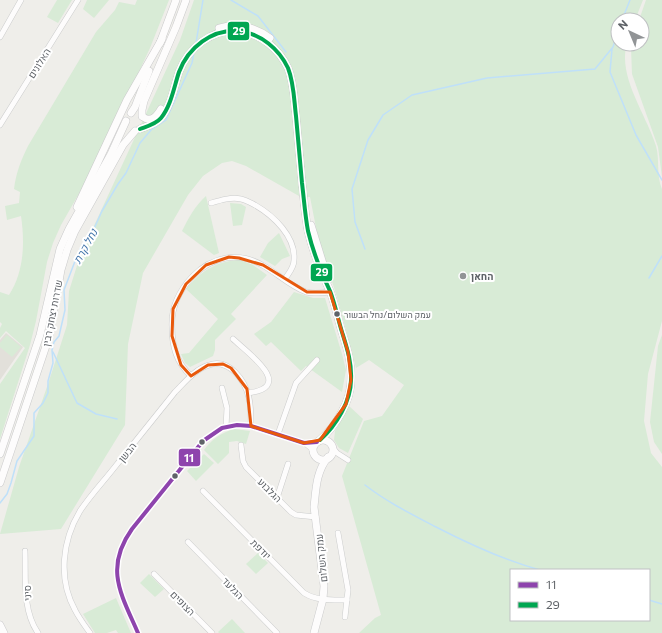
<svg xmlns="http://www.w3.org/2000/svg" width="662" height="633" font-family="Commissioner,Heebo,sans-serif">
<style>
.education{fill:#e2e0da}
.green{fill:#d8ebd6;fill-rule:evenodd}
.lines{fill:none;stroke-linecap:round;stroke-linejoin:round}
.stream{stroke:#bfe0f9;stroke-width:1.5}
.street-casing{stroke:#cbcccc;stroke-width:6}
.secondary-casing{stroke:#cacacb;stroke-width:8}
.street{stroke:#fdfcfc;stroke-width:5}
.secondary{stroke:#fdfcfc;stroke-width:7}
.bus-1-casing{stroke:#fff;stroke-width:7}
.bus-2-casing{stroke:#fff;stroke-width:7}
.bus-1{stroke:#8e44ad;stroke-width:4}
.bus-2{stroke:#00a651;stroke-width:4}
.marked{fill:none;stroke:#e8590c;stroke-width:3;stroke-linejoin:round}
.poi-dot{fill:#919496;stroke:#fff;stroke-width:1.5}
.bus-dot{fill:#5f6368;stroke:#fff;stroke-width:1.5}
.labels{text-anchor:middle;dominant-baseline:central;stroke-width:4;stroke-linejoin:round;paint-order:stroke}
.bus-label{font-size:9px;fill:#5f6368;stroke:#fff;text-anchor:start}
.street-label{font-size:10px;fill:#5f6368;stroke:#fff}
.poi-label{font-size:10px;font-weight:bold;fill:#5f6368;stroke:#fff;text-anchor:start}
.water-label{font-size:11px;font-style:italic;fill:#4174aa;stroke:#fff}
.line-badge{stroke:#fff;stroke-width:1.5}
.badge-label{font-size:11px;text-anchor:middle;font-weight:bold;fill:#fff}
</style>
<rect width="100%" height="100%" fill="#efeeea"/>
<polygon class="education" points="6,333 23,347 0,380 0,340"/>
<g class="green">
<polygon points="57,0 72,0 58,23 47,17"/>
<polygon points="87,0 109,0 94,18 83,9"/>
<path d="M137 0H169L150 48 99 157 85 183 61 225 53 243 47 262 36 321 30 345 0 439V384L25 348 6 331 0 338V328L2 324 0 322V292L9 295C24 272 25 243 21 216L7 220 5 206 19 203 20 192 14 189C16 173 21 160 28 146L96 32 115 10 119 2 135 5Z"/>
<path d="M194 0H643L635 20H618V44H627C617 76 647 116 656 146 660 160 656 175 662 189V321L648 374 644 421 651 453 662 467V633H359L375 618 381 615 342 476 364 421 382 416 404 385 369 360 356 368 337 297 318 238 310 197 299 196 246 166 232 161 222 163 203 176 188 195 143 273 128 344 125 425 61 529 0 534 19 467 48 384 67 325 69 291 80 256 180 40ZM511 570H649V620H511Z"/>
<polygon points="646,0 662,0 662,177 658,147 632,74 631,48 632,44 642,44 642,20 639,20"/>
<path d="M206 196 219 253 214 255 182 231C189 217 195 206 206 196Z"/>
<polygon points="230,203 241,204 246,207 242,225 233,226"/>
<polygon points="279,233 290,256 282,259 275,266 260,257 268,243"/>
<path d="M240 260 253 265 267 275 231 314 236 319 215 340V350L213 356 190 367 185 363 181 354 189 353 218 319 186 289C201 271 216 261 240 260Z"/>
<polygon points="294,292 313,298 325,298 342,354 346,370 342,392 306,366 301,371 271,342 266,346 254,334 271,322"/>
<polygon points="7,335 21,347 12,357 0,347 0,343"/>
<polygon points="662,335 662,454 654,442 650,422 658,346"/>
<polygon points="349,406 363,419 348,453 339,448 334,440 335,431"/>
<path d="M234 429 250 431 246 444 237 441 229 442V453L218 464 204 450C212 439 221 433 234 429Z"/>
<polygon points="204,454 214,463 196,481 187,471"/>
<polygon points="258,553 268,563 256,574 246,564"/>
<polygon points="149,574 164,589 155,597 140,583"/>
<polygon points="116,598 131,633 118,633 116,630 107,633 95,633 83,614"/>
<polygon points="232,619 245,633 219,633 218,632"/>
</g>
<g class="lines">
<g class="stream">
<polyline points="231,0 258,16 286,52"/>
<polyline points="622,20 630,0"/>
<polyline points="196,43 203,0"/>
<polyline points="612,49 610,72 636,135 662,180"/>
<polyline points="365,249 355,222 352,189 368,140 383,115 412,95 487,78 595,69 613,47 618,32"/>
<polyline points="649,278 662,256"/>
<polyline points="53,352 77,403 96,414 117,419"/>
<path d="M365 485C387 502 411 514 436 527 469 544 503 560 540 570"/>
<polyline points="0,503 7,494 11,483 17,461 34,436 34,413 43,403 48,393 48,381 53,363 52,350 54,342 59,336 65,310 64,290 77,256 82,245 93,231 102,211 118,184 126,173 140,143 151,130 166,120 192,63 194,52"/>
<polyline points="649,600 662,604"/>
</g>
<defs>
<g id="street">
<polyline points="0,37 21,0"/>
<polyline points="0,125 78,0"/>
<path d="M211 203C221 200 231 197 241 199 246 200 251 203 255 205 274 216 296 237 294 260 294 268 288 274 285 279"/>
<path d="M233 339C248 353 296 387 248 393"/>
<path d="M191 376C176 362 172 346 172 327 171 308 179 291 192 277 212 256 239 251 264 266 278 274 290 286 306 292 313 294 322 293 330 292"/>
<polyline points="222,388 227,408 226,427"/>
<polyline points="278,434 296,383 317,360"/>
<polyline points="305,443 311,448 313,452"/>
<polyline points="241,445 243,461 246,467 291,512 296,515 316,517"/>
<polyline points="332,447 337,453 348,460"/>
<path d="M203 491 304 593C317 601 332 600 347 600"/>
<polyline points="277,498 288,464"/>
<polyline points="338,533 348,590 345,617"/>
<polyline points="188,542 277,633"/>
<path d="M25 551C26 578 22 610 38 633"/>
<polyline points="154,574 212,633"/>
<path d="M90 633C85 626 79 618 75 610 58 579 62 541 80 511 90 496 103 482 114 468 134 443 155 417 175 392 185 382 195 369 209 365 229 358 245 380 249 398 251 407 251 416 251 426"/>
<path d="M138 633C121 594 104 568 132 529L203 441 222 428 237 425 251 426 304 443 317 442"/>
</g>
<g id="secondary">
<path d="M219 28C237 23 255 27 270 38"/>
<polyline points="160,43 176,0"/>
<polyline points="131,113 135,107 149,71"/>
<polyline points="142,116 142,110 144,101 176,27 186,0"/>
<path d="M143 117C151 123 157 116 161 109"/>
<path d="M140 129C148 126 156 124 161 118 171 106 174 87 179 72 188 48 212 28 240 31 261 34 279 49 288 68 294 83 294 100 296 116 298 138 300 161 302 183 304 199 305 215 308 231 313 252 321 272 330 291 335 304 338 319 342 332 347 348 352 363 351 380 351 401 336 426 320 440"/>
<polyline points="77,207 127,100 162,39"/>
<polyline points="311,225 328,280"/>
<circle cx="323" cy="450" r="10"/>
<polyline points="0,454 40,335 60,249 69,229 111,154 126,121"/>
<polyline points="0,483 49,337 61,270 67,250 75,231 123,145 135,131"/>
<polyline points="0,625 4,633"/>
<path d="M314 633 323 599 324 586 314 507C316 489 316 472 328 457"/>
</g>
</defs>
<use href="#street" class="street-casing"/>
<use href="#secondary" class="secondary-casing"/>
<use href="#street" class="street"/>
<use href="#secondary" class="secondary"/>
<defs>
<path id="bus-1" d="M138 633C121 594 104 568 132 529L203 441 222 428 237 425 251 426 304 443 317 442"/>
<path id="bus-2" d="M140 129C148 126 156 124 161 118 171 106 174 87 179 72 188 48 212 28 240 31 261 34 279 49 288 68 294 83 294 100 296 116 298 138 300 161 302 183 304 199 305 215 308 231 313 252 321 272 330 291 335 304 338 319 342 332 347 348 352 363 351 380 351 401 336 426 320 440"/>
</defs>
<use href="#bus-1" class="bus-1-casing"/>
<use href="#bus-2" class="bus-2-casing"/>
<use href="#bus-1" class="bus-1"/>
<use href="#bus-2" class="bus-2"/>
</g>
<path class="marked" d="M229 257 239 258 263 265 307 292H330L348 352 351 380 346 404 320 440 304 443 251 426 247 389 231 368 223 364 208 365 191 376 181 365 172 336 173 309 186 284 206 265Z"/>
<circle class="poi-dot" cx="463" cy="276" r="4"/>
<g class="bus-dot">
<circle cx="337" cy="314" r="3.5"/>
<circle cx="202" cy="442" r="3.5"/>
<circle cx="175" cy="476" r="3.5"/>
</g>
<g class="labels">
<g class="bus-label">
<text x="344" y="314">עמק השלום/נחל הבשור</text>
</g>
<g class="street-label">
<text transform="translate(39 63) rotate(-58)">האלונים</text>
<text transform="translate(52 313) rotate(-79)">שדרות יצחק רבין</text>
<text transform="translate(127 452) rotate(-51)">הבשן</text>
<text transform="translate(270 490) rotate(45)">הגלבוע</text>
<text transform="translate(261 549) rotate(45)">יודפת</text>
<text transform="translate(321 558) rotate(-96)">עמק השלום</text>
<text transform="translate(233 588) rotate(46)">הגלעד</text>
<text transform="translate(27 593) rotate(-92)">סיני</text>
<text transform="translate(183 603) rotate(45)">הצופים</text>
</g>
<g class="poi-label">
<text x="471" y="276">החאן</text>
</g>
<g class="water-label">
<text transform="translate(85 246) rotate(-61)">נחל קרת</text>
</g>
</g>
<g class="line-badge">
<rect x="227" y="21" width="23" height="20" rx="4" fill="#00a651"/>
<rect x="310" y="263" width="23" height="19" rx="4" fill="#00a651"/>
<rect x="178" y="448" width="23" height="19" rx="4" fill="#8e44ad"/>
</g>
<g class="badge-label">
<text x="239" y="35">29</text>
<text x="322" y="276">29</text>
<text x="189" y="462">11</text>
</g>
<rect x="510" y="569" width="140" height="52" fill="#ffffff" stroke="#bfc1c3"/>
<rect x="518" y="582" width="20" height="6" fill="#8e44ad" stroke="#bfc1c3"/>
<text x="546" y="589" font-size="12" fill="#5f6368">11</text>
<rect x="518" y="602" width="20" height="6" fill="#00a651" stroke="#bfc1c3"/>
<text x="546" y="609" font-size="12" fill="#5f6368">29</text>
<g transform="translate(630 32) rotate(316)"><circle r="19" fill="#ffffff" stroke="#bfc1c3"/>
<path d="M0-3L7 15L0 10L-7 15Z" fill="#919496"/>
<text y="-6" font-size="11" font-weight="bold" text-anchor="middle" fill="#5f6368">N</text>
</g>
</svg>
